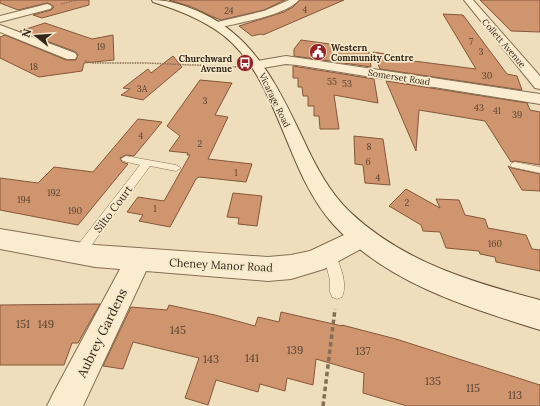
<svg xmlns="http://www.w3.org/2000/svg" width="540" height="406" font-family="Lora,serif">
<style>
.building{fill:#ce956f;stroke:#85573a}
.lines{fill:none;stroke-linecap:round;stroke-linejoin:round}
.lane-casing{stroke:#866e54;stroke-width:1}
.street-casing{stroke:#866e54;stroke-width:2}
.secondary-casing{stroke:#674f38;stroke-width:2}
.path-far2{stroke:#866e54;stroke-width:1;stroke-dasharray:1.5 1;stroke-linecap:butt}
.path-far1{stroke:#866e54;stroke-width:1.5;stroke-dasharray:1.5 1;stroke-linecap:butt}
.path{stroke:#866e54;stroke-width:3.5;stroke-dasharray:4.5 3;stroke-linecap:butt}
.lane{fill:#faecce;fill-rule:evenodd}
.street{fill:#faecce;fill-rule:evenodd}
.secondary{fill:#faecce;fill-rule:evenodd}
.labels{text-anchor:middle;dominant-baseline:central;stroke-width:3.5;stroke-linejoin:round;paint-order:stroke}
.number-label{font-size:9px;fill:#5a422f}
.far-street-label{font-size:9px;fill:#34261a;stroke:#f6e9ca}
.far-poi-label{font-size:9px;font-weight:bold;fill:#34261a;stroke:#f6e9ca;text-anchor:start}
.street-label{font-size:11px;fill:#34261a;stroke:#f6e9ca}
.near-number-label{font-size:11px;fill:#5a422f}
.near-street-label{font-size:13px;fill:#34261a;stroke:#f6e9ca}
</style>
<rect width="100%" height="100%" fill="#efdebb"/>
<g class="building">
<polygon points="0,0 89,0 89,5 42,18 33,15 51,10 54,7 50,4 47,3 18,10 0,3"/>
<polygon points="169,0 285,0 264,10 221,20 213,17 192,7"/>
<polygon points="300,0 344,0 263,35 261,34 252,36 239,26 284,12 293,7"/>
<polygon points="480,0 540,0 540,32 511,31"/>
<polygon points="443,14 463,15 507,74 517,76 522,90 380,69 373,52 398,56 398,59 476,69"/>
<polygon points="45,23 92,39 113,35 114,60 84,63 82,71 39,77 0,58 0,37 5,35 66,60 76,60 78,55 76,52 20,31"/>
<polygon points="301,40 337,45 336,48 369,52 371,67 294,56 294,49"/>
<polygon points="173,56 182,67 143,100 121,95 130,89 123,88 148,69 151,73"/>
<polygon points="293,66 374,79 378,103 334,95 339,129 320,129 319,116 314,116 314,106 308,106 308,96 303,96 302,87 298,87 298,78 293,78"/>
<polygon points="200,80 232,83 215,115 228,117 208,159 252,164 246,182 199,177 196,179 170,227 139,221 143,215 127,212 138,197 164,201 190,155 187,155 188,153 169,151 180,136 167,126"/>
<polygon points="386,81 527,103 530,110 540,112 540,165 515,161 511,162 485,121 419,110 416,151"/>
<polygon points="138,119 162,122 134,156 126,155 120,158 122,162 128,164 78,225 0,210 0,178 38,183 54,167 93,172"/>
<polygon points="354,136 383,139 390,185 365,183 363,165 355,164"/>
<polygon points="508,166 512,168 540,174 540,191 522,190"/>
<polygon points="406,189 440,208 436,199 459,200 465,215 485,219 488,228 526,235 532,249 540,250 540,271 496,262 495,257 480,254 479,251 446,248 440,232 423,231 421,225 389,206"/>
<polygon points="233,193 262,196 257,226 238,224 239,218 227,217"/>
<polygon points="97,304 100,304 78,343 72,343 64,365 0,365 0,305"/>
<polygon points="169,305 215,315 255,326 258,317 279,322 281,312 342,326 342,325 396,339 540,385 540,406 407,406 363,393 364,373 316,359 313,385 287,378 285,391 260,384 258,392 216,380 208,405 185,398 199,358 133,342 123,369 103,366 131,307 167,310"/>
</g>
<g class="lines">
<defs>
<g id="lane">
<polygon points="126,156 176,165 181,168 176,171 150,166 82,258 78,260 74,258 72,254 74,250 140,165 123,161 121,159"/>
<polygon points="515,162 540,167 540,173 512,167 510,165 512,163"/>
<path d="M329 248 333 249 335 253C340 266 348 283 342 297L337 299 332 297 330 292V280L323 253 325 249Z"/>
</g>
<g id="street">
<path d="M289 0H299C285 16 238 23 217 28L212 25 213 23 264 11Z"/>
<polygon points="464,0 473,0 540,76 540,89 535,88"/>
<polygon points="47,4 50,5 52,7 50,9 0,22 0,16"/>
<polygon points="0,25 75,53 77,56 75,59 67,59 0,32"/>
<polygon points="286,56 540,94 540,104 297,65 286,64 257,69 252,68 251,65 252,62 257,61"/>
<polygon points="361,227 370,230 373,237 370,244 324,269 291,279 268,281 146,271 83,406 47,406 53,394 120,269 95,267 0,249 0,229 95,245 268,257 291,255 310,251"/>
</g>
<path id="secondary" d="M152 0C170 0 187 6 204 14 255 38 280 90 303 139 315 165 329 192 350 212 403 262 471 282 540 300V330C467 307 386 283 333 224 285 171 279 79 223 35 202 19 178 10 153 2Z"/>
</defs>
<use href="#lane" class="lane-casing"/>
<use href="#street" class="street-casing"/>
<use href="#secondary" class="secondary-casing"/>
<polyline class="path-far2" points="61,4 78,0"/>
<polyline class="path-far1" points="85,61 92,63 146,63 239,67"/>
<polyline class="path" points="323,406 335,309"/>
<use href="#lane" class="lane"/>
<use href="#street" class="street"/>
<use href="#secondary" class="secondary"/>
</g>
<defs>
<symbol id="civic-disc" viewBox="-11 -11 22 22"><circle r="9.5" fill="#962325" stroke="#f6e9ca"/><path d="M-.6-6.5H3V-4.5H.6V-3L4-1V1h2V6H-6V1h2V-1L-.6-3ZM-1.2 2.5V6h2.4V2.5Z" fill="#fff"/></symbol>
<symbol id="bus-disc" viewBox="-11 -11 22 22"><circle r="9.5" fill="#962325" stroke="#f6e9ca"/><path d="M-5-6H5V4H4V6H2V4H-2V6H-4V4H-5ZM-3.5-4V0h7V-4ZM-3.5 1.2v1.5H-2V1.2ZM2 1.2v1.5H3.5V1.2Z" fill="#fff"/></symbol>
</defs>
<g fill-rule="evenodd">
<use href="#civic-disc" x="308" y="42" width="20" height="20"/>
<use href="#bus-disc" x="235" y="53" width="20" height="20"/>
</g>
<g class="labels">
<g class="number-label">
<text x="305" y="9">4</text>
<text x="229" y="10">24</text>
<text x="471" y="41">7</text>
<text x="101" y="46">19</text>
<text x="481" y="51">3</text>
<text x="34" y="66">18</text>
<text x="487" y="75">30</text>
<text x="332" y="81">55</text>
<text x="347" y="83">53</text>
<text x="142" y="88">3A</text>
<text x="205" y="100">3</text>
<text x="479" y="107">43</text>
<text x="497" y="110">41</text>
<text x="517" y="114">39</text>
<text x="141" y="135">4</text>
<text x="200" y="143">2</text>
<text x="369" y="146">8</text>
<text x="368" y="161">6</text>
<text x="236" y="172">1</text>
<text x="378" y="177">4</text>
<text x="54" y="192">192</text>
<text x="24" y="199">194</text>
<text x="407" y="202">2</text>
<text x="155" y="208">1</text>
<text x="75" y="210">190</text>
<text x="495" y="243">160</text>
</g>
<g class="far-street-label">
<text transform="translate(504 43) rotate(49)">Collett Avenue</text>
<text transform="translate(399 77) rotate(9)">Somerset Road</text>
<text transform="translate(275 100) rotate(64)">Vicarage Road</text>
</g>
<g class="far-poi-label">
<text x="331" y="47">Western<tspan x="331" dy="10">Community Centre</tspan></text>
<text x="232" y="58" text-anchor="end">Churchward<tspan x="232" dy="10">Avenue</tspan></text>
</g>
<g class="street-label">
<text transform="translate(113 209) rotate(-53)">Silto Court</text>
<text transform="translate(221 265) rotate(3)">Cheney Manor Road</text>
</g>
<g class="near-number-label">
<text x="23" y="324">151</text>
<text x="46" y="324">149</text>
<text x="178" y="330">145</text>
<text x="295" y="350">139</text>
<text x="363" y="351">137</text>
<text x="252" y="358">141</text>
<text x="211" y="359">143</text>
<text x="433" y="381">135</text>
<text x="473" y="388">115</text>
<text x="515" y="395">113</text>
</g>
<g class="near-street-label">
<text transform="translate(102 333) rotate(-64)">Aubrey Gardens</text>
</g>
</g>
<g transform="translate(36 36) rotate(287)" stroke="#f6e9ca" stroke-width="3" paint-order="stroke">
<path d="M0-3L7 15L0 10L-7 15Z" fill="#34261a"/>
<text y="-6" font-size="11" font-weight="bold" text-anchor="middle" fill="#34261a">N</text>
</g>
</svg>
